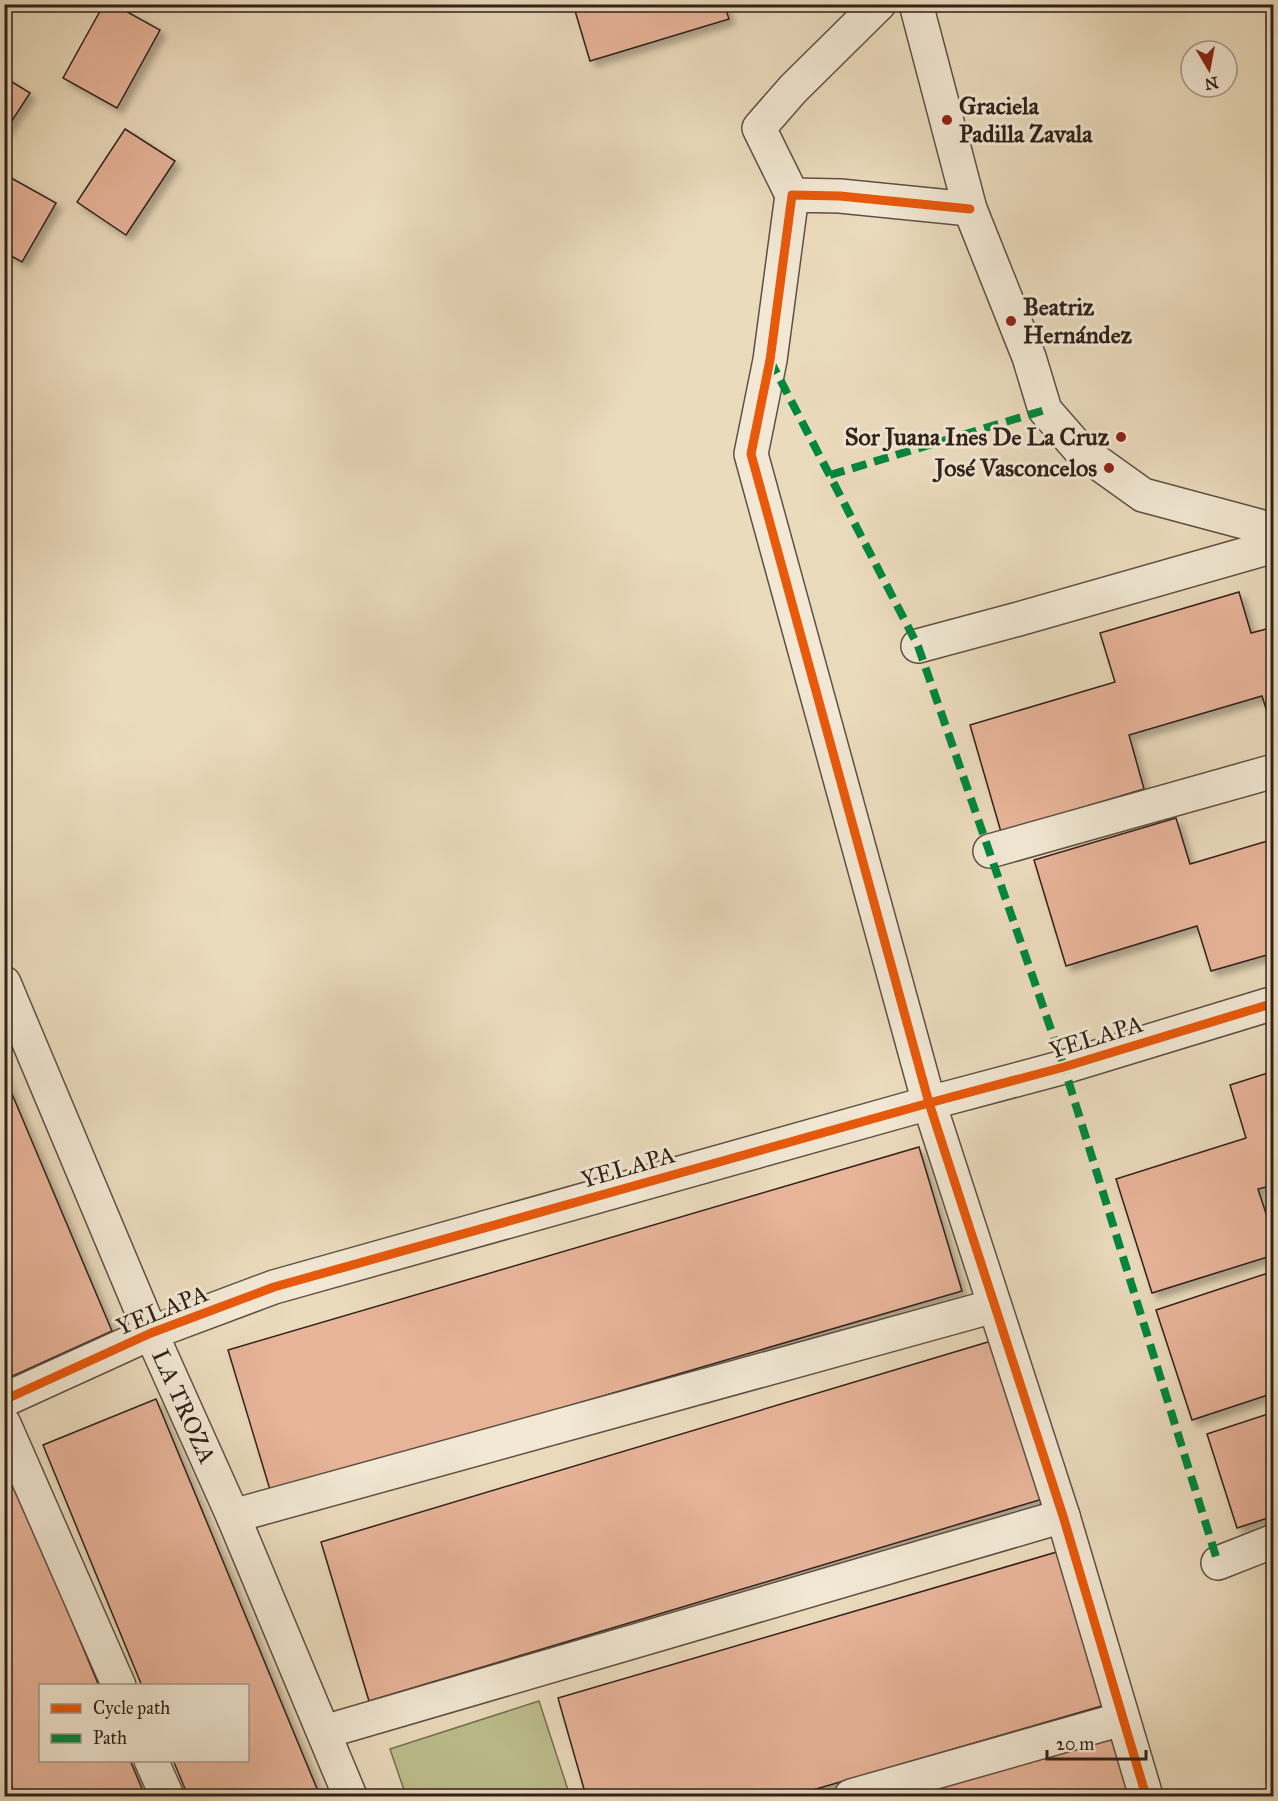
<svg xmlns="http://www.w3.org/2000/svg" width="1278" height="1801" font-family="'IM FELL Great Primer',serif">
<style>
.green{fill:#bdbe8d;stroke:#767054;stroke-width:1.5}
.building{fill:#e8b49a;stroke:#30211b;stroke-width:1.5;filter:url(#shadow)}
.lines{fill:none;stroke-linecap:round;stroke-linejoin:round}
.minor-casing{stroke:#5f5044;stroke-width:36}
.minor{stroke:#f2e8d4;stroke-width:33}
.quiet{stroke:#00873e;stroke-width:8;stroke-dasharray:15 8;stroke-linecap:butt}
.cycleway-casing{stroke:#f2e8d4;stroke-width:13}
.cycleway{stroke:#e8590c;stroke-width:9}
.poi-dot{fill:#8f2418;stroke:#f2e8d4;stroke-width:2}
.labels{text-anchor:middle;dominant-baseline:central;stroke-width:6;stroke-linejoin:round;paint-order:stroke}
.poi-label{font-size:24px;font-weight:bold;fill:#30211b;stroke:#f2e8d4;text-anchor:start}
.street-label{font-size:24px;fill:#30211b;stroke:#f2e8d4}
</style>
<defs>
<filter id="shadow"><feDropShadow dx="5.5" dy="5.5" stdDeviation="3" flood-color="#0004"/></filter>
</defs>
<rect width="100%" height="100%" fill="#ebdbbd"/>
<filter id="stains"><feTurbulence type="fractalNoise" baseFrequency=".00333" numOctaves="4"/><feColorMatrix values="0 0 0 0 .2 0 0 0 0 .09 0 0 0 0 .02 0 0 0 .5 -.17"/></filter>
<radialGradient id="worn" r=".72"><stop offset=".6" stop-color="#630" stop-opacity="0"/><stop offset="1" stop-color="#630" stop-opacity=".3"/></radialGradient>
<polygon class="green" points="539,1701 570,1796 406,1796 390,1749"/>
<g class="building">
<polygon points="104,4 113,4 160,30 117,108 63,78"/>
<polygon points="573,4 724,4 729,19 590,61"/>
<polygon points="4,77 30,93 4,133"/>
<polygon points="125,129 175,161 126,235 77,202"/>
<polygon points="4,174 56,203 22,262 4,252"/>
<polygon points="1239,592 1251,633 1274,627 1274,734 1262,696 1129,735 1144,789 1001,832 970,725 1115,682 1100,633"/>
<polygon points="1176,818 1190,864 1274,839 1274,953 1211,971 1197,926 1066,966 1034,860"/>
<polygon points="1274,1071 1274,1185 1258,1189 1274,1238 1274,1255 1152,1293 1116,1179 1246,1138 1230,1085"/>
<polygon points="4,1075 112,1331 4,1380"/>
<polygon points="919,1147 962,1291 271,1493 228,1350"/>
<polygon points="1274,1271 1274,1393 1192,1420 1156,1310"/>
<polygon points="998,1339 1046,1498 369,1701 321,1542"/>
<polygon points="156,1399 320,1796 188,1796 173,1760 248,1760 248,1686 142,1686 43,1445"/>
<polygon points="1274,1412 1274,1516 1237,1528 1207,1434"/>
<polygon points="4,1458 99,1686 40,1686 40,1760 130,1760 145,1796 16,1796 4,1770"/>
<polygon points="1067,1549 1112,1703 792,1796 586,1796 558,1698"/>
<polygon points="1115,1736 1132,1796 900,1796"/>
</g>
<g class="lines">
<defs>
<g id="minor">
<polyline points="916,4 970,209 1029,357 1045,410 1080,450 1143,495 1274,530"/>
<polyline points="792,195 759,128 793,89 879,4"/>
<polyline points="970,209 840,196 792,195 770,360 751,454 929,1103 1063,1516 1146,1796"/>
<polyline points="918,646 1015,620 1274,546"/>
<polyline points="990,851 1274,771"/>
<path id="s1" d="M4 983 151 1333 233 1516 350 1796"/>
<polyline points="4,1400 151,1333 274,1287 929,1103 1064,1067 1274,1003"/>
<polyline points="4,1424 119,1686"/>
<polyline points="233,1516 994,1306"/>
<polyline points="1218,1563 1274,1541"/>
<polyline points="324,1732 1063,1516"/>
<polyline points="151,1760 167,1796"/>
<polyline points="851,1796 1122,1719"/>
</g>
</defs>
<use href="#minor" class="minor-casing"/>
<use href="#minor" class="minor"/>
<g class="quiet">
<polyline points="770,360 918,646 1064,1067 1218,1563"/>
<polyline points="830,475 1045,410"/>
</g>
<defs>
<g id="cycleway">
<polyline points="970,209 840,196 792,195 770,360 751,454 929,1103 1063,1516 1146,1796"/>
<polyline points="4,1400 151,1333 274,1287 929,1103 1064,1067 1274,1003"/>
</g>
</defs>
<use href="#cycleway" class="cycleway-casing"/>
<use href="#cycleway" class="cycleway"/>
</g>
<g class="poi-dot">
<circle cx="947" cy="120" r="6"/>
<circle cx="1011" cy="321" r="6"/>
<circle cx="1121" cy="437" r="6"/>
<circle cx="1109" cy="468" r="6"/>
</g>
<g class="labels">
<g class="poi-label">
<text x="959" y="106">Graciela<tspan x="959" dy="28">Padilla Zavala</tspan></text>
<text x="1023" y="307">Beatriz<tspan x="1023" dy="28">Hernández</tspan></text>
<text x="1109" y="437" text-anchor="end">Sor Juana Ines De La Cruz</text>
<text x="1097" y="468" text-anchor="end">José Vasconcelos</text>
</g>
<g class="street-label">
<text transform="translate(1096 1037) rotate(-17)">YELAPA</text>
<text transform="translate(628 1167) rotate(-16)">YELAPA</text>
<text transform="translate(162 1310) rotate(-22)">YELAPA</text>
<text stroke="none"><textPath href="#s1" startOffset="460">LA TROZA</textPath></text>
</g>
</g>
<rect width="1278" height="1801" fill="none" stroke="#ebdbbd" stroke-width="24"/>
<rect x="6" y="6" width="1266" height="1789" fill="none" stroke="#30211b" stroke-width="3"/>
<rect x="12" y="12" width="1254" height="1777" fill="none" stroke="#30211b" stroke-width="1.5"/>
<rect x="39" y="1684" width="210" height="78" fill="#f2e8d4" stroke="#a4988a" stroke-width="1.5"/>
<rect x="51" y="1704" width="30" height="9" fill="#e8590c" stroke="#a4988a" stroke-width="1.5"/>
<text x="93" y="1714" font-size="18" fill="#30211b">Cycle path</text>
<rect x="51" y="1734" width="30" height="9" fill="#00873e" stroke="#a4988a" stroke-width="1.5"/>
<text x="93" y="1744" font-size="18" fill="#30211b">Path</text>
<g transform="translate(1209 69) rotate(170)"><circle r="28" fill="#f2e8d4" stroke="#a4988a" stroke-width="1.5"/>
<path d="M0-4.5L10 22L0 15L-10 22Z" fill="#8f2418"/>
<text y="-9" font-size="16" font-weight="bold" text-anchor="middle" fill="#30211b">N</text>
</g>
<path d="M1047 1750v9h99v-9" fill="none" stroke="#30211b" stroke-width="3"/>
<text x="1056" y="1750" font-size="18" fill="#30211b" stroke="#f2e8d4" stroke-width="4.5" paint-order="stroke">20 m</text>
<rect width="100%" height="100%" filter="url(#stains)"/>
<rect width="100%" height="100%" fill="url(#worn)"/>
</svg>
